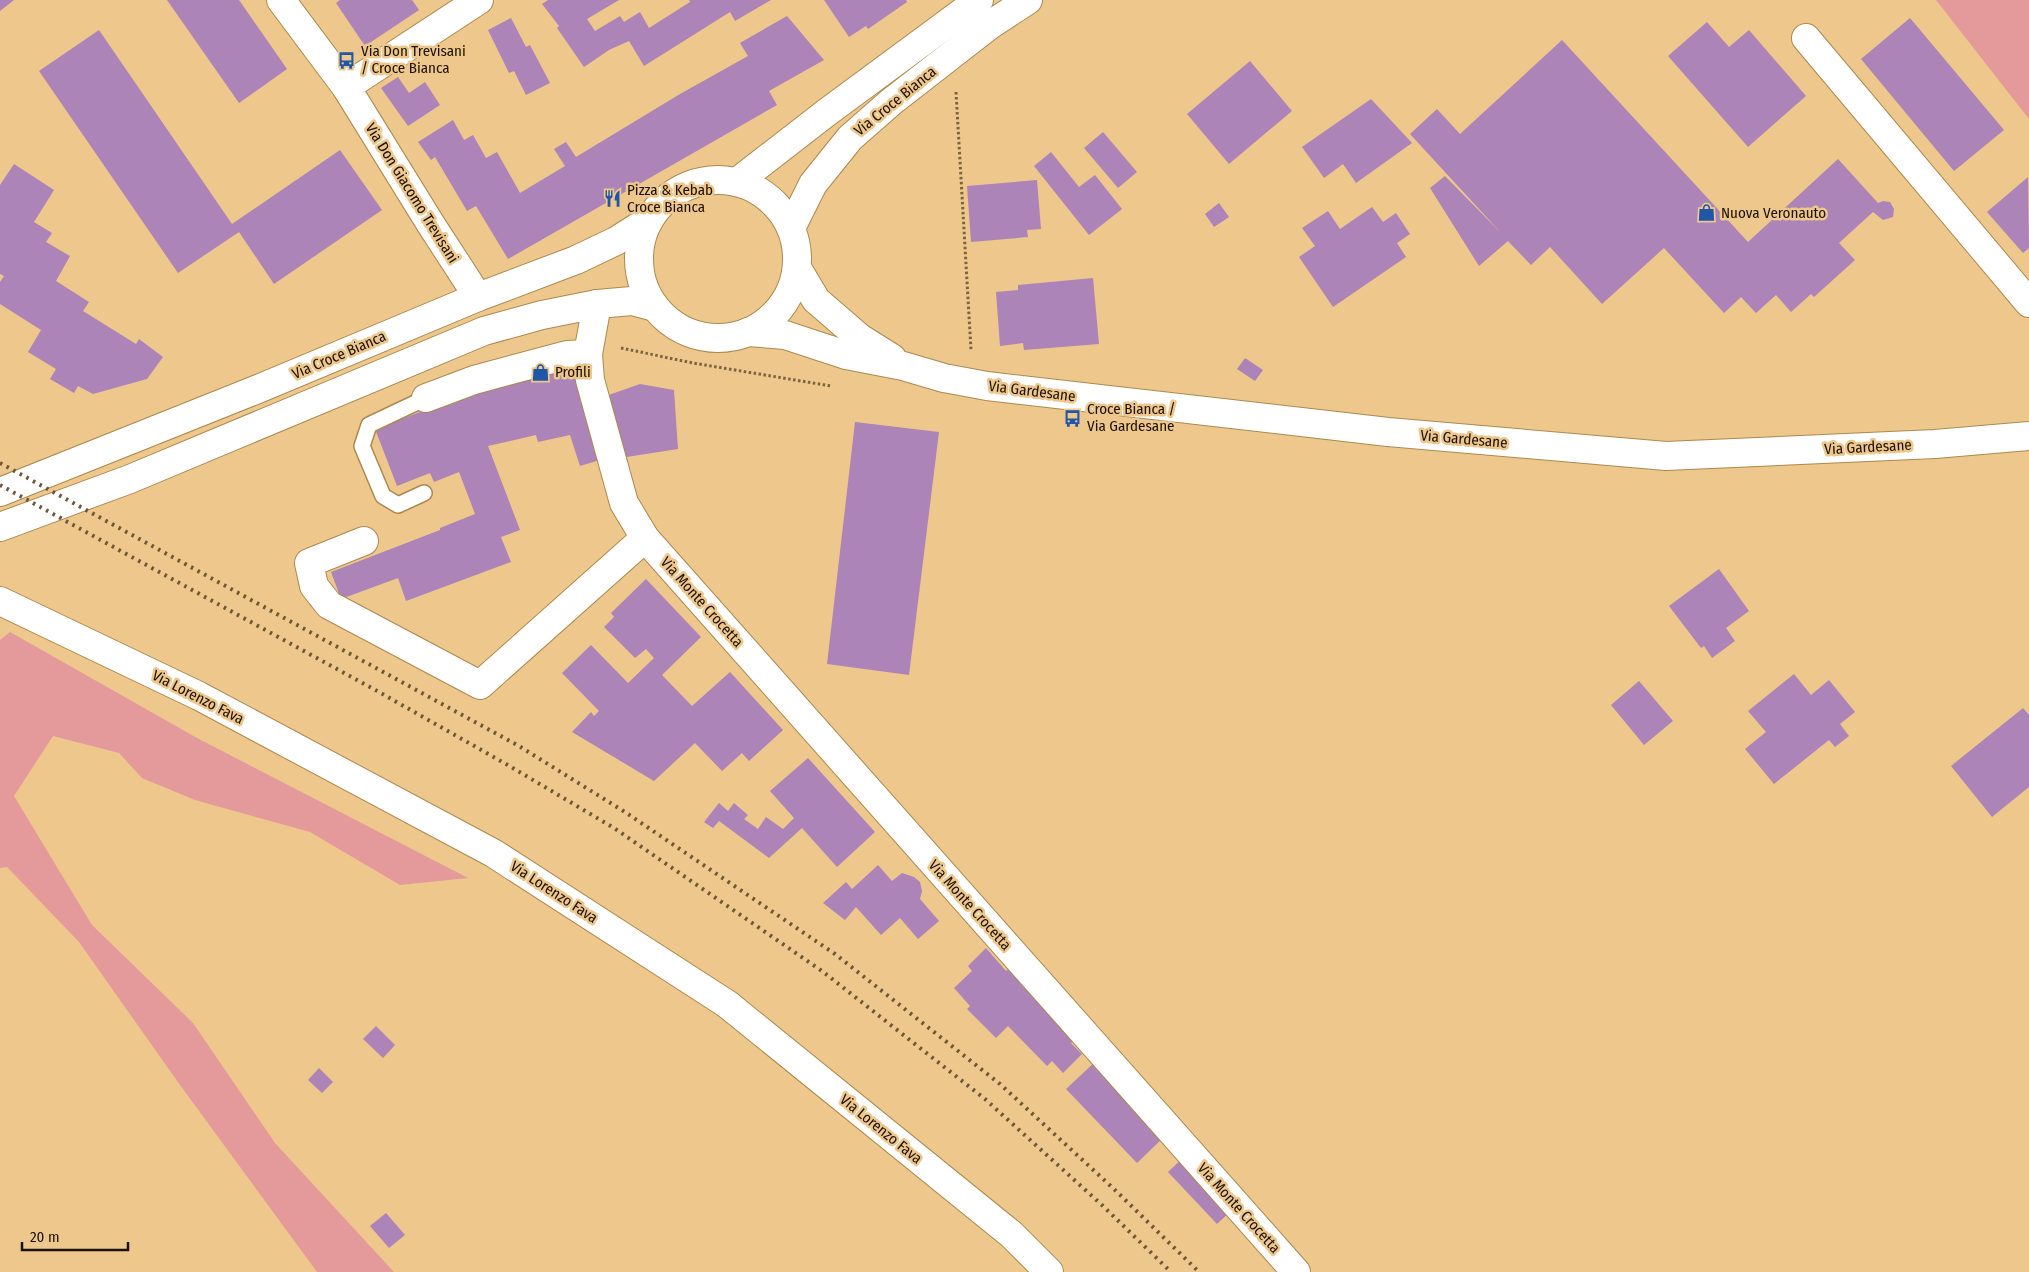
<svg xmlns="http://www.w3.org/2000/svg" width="2029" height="1272" font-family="'Fira Sans Condensed',sans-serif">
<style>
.green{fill:#e49a9b}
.building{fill:#ac84b8}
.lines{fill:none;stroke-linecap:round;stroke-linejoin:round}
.service-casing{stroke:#ad894f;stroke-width:18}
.minor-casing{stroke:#ad894f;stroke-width:30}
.tertiary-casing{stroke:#ad894f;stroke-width:30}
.secondary-casing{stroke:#ad894f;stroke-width:30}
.primary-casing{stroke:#ad894f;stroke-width:30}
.path{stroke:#7c6340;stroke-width:3;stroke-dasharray:2.5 2.5;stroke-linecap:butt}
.service{stroke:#fff;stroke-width:15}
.minor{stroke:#fff;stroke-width:28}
.tertiary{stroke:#fff;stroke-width:28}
.secondary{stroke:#fff;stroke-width:28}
.primary{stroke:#fff;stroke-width:28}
.rail{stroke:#6e5736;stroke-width:4;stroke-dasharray:2.5 5;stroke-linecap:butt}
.labels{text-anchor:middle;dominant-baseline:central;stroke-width:5;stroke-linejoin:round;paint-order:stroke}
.poi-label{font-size:15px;fill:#1d1000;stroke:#edc78c;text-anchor:start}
.street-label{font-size:15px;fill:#1d1000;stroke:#edc78c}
</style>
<rect width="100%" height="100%" fill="#edc78c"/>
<g class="green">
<polygon points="1936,0 2029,0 2029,119"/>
<polygon points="10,632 197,738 468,878 400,885 310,832 195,800 142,778 119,753 53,736 14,796 92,925 193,1023 275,1143 394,1272 317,1272 180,1085 79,942 7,867 0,868 0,640"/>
</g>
<g class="building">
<polygon points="0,0 14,0 0,11"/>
<polygon points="167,0 239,0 287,69 239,103"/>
<polygon points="340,0 412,0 419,10 365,46 336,3"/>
<polygon points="548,0 619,0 587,19 595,31 620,16 624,22 640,12 649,28 690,2 689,0 771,0 735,21 730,12 644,66 629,41 609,50 584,67 557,28 559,26 542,4"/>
<polygon points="824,0 906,0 907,2 868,29 866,26 849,37"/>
<polygon points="787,16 824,60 769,91 777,105 508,259 476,206 467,211 435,157 431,160 418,142 453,120 464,140 473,135 486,158 497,152 520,193 565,166 554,149 566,142 576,157 680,94 748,56 740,43"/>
<polygon points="511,18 526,47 530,45 550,83 526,95 514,71 509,73 488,30"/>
<polygon points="1910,18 2004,130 1954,171 1861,59"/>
<polygon points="1707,22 1729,47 1749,30 1806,96 1748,147 1668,56"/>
<polygon points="99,30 232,224 340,150 382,210 274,284 239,232 178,273 39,71"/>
<polygon points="1562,40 1748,242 1838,159 1878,203 1883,201 1890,202 1894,209 1893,217 1883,220 1873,212 1839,243 1855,260 1814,297 1811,294 1791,312 1776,295 1756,313 1741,297 1724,313 1664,248 1602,304 1550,247 1531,265 1508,241 1479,266 1430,188 1445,176 1502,234 1410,134 1437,109 1460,134"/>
<polygon points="1250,61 1292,111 1229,164 1187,114"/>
<polygon points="398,77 409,93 425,82 440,105 408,126 381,88"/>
<polygon points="1371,99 1412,143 1356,183 1343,164 1324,178 1302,147"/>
<polygon points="1103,132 1137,172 1118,188 1084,148"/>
<polygon points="1051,152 1079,187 1095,175 1122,209 1089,235 1034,166"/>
<polygon points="14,164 54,190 34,222 52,233 46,242 70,256 56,281 89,302 83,311 136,344 139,339 163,357 147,379 93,394 78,386 74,393 50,379 56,369 28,352 41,330 0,304 0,282 4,276 0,274 0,185"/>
<polygon points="2028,177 2029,248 2023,253 1987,212"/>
<polygon points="1037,180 1041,229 1027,230 1028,237 971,242 967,186"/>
<polygon points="1219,203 1229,217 1214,227 1205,214"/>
<polygon points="1372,207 1383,222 1396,213 1410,234 1397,243 1406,257 1333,307 1299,257 1315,246 1302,228 1328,211 1340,229"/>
<polygon points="1093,278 1099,344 1024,350 1023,343 1000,346 996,292 1018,290 1018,285"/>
<polygon points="1245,358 1263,370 1255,381 1237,369"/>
<polygon points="578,368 603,459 580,466 570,435 538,442 536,435 488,446 520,530 501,537 511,562 406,601 398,578 341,599 331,572 440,530 440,528 475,514 459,472 434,482 430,473 397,486 375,429 484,388"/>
<polygon points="640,384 674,390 678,449 620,458 603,397"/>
<polygon points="855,422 939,432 909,675 827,664"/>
<polygon points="1719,569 1749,611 1726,628 1735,641 1712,658 1704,646 1701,648 1669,606"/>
<polygon points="646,579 701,637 662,675 692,706 730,672 783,730 749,761 742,753 722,771 695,743 654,781 572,732 591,712 594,716 599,711 562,673 591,645 628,683 654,658 646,649 635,658 604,627 614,617 611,613"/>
<polygon points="1794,674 1811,695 1829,680 1855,712 1840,724 1849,736 1835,747 1829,740 1774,784 1745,749 1766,732 1748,711"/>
<polygon points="1639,681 1673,721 1644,745 1611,705"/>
<polygon points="2023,708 2029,715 2029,787 1992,817 1951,766"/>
<polygon points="808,758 875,832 837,867 802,828 769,858 719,821 713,828 704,822 719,803 728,811 734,803 748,815 744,819 758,829 766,817 783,829 794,818 770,791"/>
<polygon points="878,865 892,881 902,873 914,877 920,882 922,891 920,899 939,921 918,939 900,918 881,935 856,907 845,920 823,903 846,882 852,889"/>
<polygon points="986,948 1006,971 1008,969 1076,1039 1071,1043 1082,1054 1063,1073 1052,1061 1047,1066 1008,1026 996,1038 967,1009 970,1006 954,988 972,971 968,966"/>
<polygon points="376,1026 395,1045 383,1058 363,1039"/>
<polygon points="1095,1062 1165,1136 1137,1163 1066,1089"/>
<polygon points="319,1068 333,1082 322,1093 308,1080"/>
<polygon points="1185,1156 1230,1212 1217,1224 1168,1172"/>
<polygon points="386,1213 405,1235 389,1248 370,1226"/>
</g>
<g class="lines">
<defs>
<polyline id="service" points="424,493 398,505 383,496 362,446 369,425 426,398"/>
<g id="minor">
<polyline points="1806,38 2029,303"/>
<polyline points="346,87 479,0"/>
<polyline points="597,304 588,354 590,380 624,503 645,538 1296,1272"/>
<polyline points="426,398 474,380 567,355 588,354"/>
<polyline points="364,541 309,563 314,586 329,605 480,685 645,538"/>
<polyline points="0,601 199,696 493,853 727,1004 1011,1234 1049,1272"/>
</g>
<polyline id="tertiary" points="281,0 346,87 430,223 478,297"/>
<g id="secondary">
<polyline points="797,268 816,300 860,338 892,358"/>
<polyline points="748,332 785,335 846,355 903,366 944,378 987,386 1388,432 1666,456 1935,444 2029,436"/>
</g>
<g id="primary">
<circle cx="718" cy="259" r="79"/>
<polyline points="737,182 826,113 979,0"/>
<polyline points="791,228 813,184 850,138 891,102 990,25 1028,0"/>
<polyline points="0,492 258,389 478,297 576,260 616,241 649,220"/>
<polyline points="0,527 130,479 484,331 542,315 597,304 632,301 655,307"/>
</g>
</defs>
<use href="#service" class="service-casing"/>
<use href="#minor" class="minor-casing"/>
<use href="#tertiary" class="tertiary-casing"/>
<use href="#secondary" class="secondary-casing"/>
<use href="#primary" class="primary-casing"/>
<g class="path">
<polyline points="956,92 971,350"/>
<polyline points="621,348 693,363 831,386"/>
</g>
<use href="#service" class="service"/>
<use href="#minor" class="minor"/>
<use href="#tertiary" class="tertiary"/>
<use href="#secondary" class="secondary"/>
<use href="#primary" class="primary"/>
<g class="rail">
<polyline points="0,463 519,746 625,812 835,954 1000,1084 1114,1189 1199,1272"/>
<polyline points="0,485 379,692 506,764 614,828 822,971 985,1099 1103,1206 1171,1272"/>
</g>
</g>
<defs>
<symbol id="bus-bare" viewBox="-9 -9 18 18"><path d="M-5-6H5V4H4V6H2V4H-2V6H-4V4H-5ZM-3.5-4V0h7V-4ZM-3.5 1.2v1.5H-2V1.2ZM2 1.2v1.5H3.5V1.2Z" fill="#1f56a8" stroke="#edc78c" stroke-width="2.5" paint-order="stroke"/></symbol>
<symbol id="restaurant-bare" viewBox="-9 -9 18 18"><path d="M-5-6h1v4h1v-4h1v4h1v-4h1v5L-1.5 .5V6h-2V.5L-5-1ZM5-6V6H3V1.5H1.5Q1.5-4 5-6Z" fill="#1f56a8" stroke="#edc78c" stroke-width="2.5" paint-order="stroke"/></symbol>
<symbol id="shop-bare" viewBox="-9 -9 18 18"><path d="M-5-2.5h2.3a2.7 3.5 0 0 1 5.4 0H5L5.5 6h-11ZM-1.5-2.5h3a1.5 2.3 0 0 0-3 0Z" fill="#1f56a8" stroke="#edc78c" stroke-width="2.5" paint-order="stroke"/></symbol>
</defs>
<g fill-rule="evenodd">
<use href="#bus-bare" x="334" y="48" width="25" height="25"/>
<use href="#restaurant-bare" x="600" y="186" width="25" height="25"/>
<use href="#shop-bare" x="1694" y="200" width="25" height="25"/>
<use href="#shop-bare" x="528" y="360" width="25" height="25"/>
<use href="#bus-bare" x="1060" y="406" width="25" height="25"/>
</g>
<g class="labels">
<g class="poi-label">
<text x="361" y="51">Via Don Trevisani<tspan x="361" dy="17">/ Croce Bianca</tspan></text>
<text x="627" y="190">Pizza &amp; Kebab<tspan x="627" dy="17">Croce Bianca</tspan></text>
<text x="1721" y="213">Nuova Veronauto</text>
<text x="555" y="372">Profili</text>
<text x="1087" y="409">Croce Bianca /<tspan x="1087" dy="17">Via Gardesane</tspan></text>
</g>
<g class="street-label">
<text transform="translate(895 101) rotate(-39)">Via Croce Bianca</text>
<text transform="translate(412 193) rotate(58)">Via Don Giacomo Trevisani</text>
<text transform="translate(339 355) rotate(-23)">Via Croce Bianca</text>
<text transform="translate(1032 391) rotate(7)">Via Gardesane</text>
<text transform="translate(1464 439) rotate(5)">Via Gardesane</text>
<text transform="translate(1868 447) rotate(-3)">Via Gardesane</text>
<text transform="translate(702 602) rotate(48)">Via Monte Crocetta</text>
<text transform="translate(198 697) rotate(27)">Via Lorenzo Fava</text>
<text transform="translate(554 892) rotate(33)">Via Lorenzo Fava</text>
<text transform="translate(970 905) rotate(48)">Via Monte Crocetta</text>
<text transform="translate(881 1129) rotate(39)">Via Lorenzo Fava</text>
<text transform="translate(1239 1208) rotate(48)">Via Monte Crocetta</text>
</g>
</g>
<path d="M22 1242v8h106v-8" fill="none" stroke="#1d1000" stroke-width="2.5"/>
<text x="30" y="1242" font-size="15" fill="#1d1000" stroke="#edc78c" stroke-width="4" paint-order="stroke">20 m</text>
</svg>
